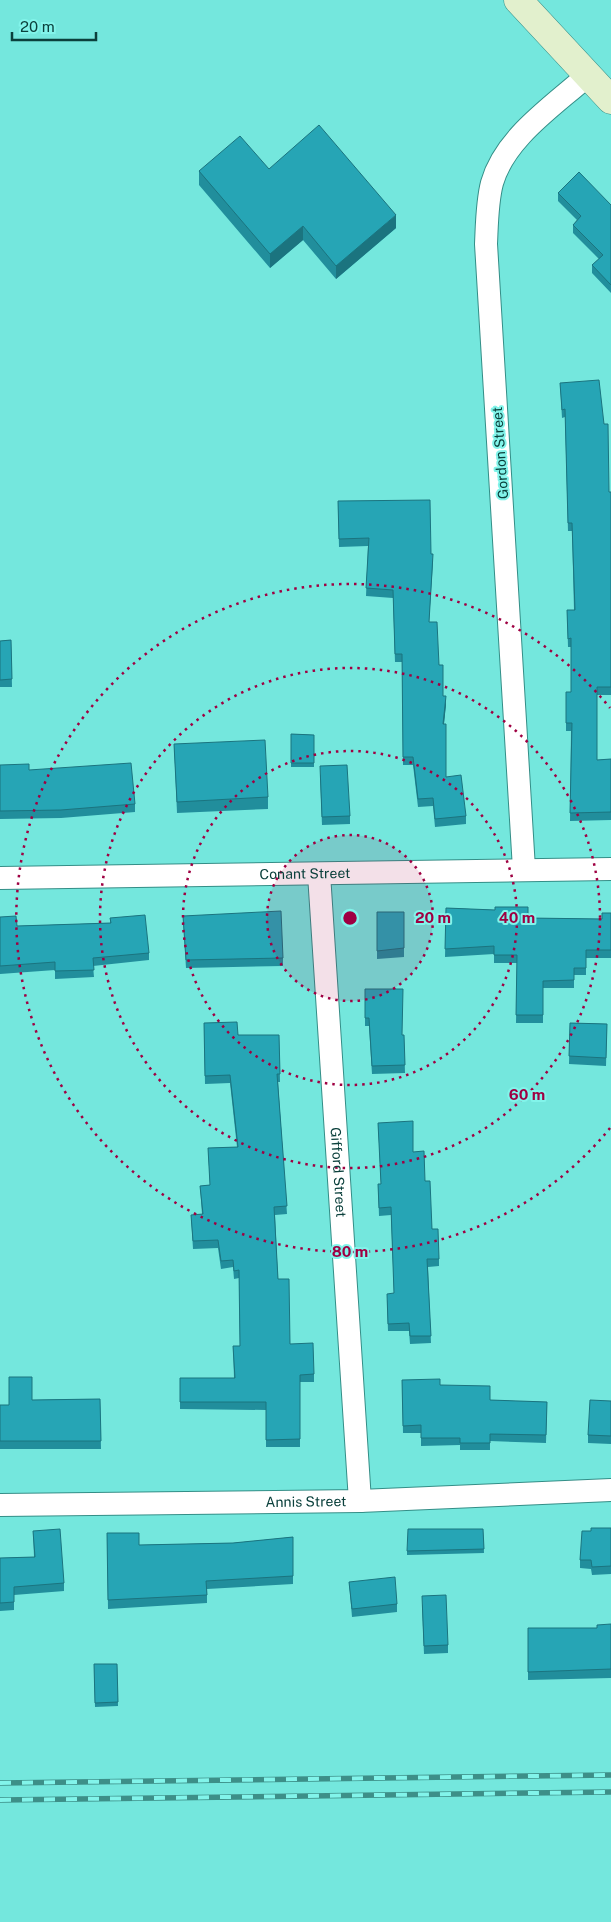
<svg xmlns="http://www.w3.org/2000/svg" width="611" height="1922" font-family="'Public Sans',sans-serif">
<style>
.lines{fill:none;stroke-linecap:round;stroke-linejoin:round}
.street-casing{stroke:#348e87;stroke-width:24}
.secondary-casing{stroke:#348e87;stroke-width:29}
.street{stroke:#fff;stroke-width:22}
.secondary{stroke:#e2f0cd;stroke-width:28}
.rail-casing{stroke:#3d8f88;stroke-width:5.5}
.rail{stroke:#82f4ea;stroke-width:4;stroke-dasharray:11;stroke-linecap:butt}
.wall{fill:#218e9c}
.shaded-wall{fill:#1b747f}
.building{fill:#26a5b5;stroke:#1b747f}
.ring{fill:none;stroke:#9f0042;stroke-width:2.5;stroke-dasharray:2.5 5}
.labels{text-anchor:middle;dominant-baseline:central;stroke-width:4;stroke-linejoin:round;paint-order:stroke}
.street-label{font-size:14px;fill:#0b403c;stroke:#82f4ea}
.centre{fill:#9f0042;stroke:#82f4ea;stroke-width:2.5}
.ring-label{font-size:15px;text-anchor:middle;font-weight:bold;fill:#9f0042;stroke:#82f4ea;stroke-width:4;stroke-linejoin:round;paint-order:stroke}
</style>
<rect width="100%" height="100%" fill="#74e7dd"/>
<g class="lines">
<defs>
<g id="street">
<path d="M524 869 486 244C487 223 487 202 492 183 505 137 555 105 588 75"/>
<path id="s1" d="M319 874 360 1501"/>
<path id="s2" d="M0 878 611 869"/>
<path id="s3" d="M0 1505 360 1501 611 1490"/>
</g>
<polyline id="secondary" points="518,0 611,100"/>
</defs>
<use href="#street" class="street-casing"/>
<use href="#secondary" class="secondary-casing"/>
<use href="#street" class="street"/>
<use href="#secondary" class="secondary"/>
<defs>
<g id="rail">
<polyline points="0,1783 611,1775"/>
<polyline points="0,1800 611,1792"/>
</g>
</defs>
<use href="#rail" class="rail-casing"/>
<use href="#rail" class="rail"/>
</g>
<g class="wall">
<polygon points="269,169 396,228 336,279 303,240 270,268 199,185 199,171"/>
<polygon points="558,193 611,205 611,293 592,273 592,265 599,259 573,233 573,225 577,220 558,201"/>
<polygon points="560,383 609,492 611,492 611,695 597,695 597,760 611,759 611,820 570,821 571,731 566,731 566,692 571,692 571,647 568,647 567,610 574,610 572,531 568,531 565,417 562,418"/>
<polygon points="338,501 431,554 433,562 429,622 439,665 443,696 446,704 444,724 446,777 466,816 466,824 435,827 433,806 418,807 413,765 403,765 402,662 395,662 393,598 366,596 368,546 339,547"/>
<polygon points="11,640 12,687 0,687 0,641"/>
<polygon points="291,734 314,735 314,767 291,767"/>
<polygon points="174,744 268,797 268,809 177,813"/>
<polygon points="0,765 29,770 135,804 135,812 61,818 0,819"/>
<polygon points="320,774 350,816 350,824 322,825"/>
<polygon points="446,908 495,910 528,918 602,919 611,913 611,958 586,958 586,975 574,975 574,988 543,988 543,1023 516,1023 517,963 494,963 494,954 445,957"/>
<polygon points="377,912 404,912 404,957 377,959"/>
<polygon points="183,916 283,958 283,966 186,968"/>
<polygon points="0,917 17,926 110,923 110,918 149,953 149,960 93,966 94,977 55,979 55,970 0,974"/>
<polygon points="365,989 402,1035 404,1035 405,1073 372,1074 369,1026 365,1026"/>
<polygon points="204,1023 238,1035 279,1035 280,1082 278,1082 287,1214 275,1215 278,1279 290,1344 314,1374 314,1382 300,1382 300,1447 266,1447 266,1410 180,1409 180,1378 234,1378 233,1346 240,1346 239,1278 234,1279 233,1267 221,1269 218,1248 193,1249 191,1215 202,1214 200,1186 210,1185 208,1148 237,1147 230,1083 205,1084"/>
<polygon points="570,1023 607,1024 606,1066 569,1064"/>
<polygon points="378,1123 413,1152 425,1181 432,1229 439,1259 439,1266 428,1267 431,1343 410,1344 409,1331 388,1331 387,1301 394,1293 391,1215 379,1216 378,1184 381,1184"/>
<polygon points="402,1380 440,1385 490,1400 547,1402 546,1443 490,1441 490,1450 460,1450 460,1445 421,1446 421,1433 403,1433"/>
<polygon points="100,1399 101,1449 0,1449 0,1405 9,1405 32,1400"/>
<polygon points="611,1401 611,1444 588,1443 588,1435"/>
<polygon points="611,1528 611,1574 592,1575 591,1569 580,1568 580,1560 591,1531"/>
<polygon points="483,1529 484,1553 407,1555 407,1551"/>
<polygon points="33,1531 64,1583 64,1591 14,1595 14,1610 0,1611 0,1558 34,1557"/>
<polygon points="107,1533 139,1545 233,1543 293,1537 293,1584 207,1589 207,1603 108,1609"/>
<polygon points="349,1582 397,1604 397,1612 352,1617"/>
<polygon points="422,1604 448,1645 448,1653 424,1654"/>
<polygon points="611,1624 611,1678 528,1680 528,1628 597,1628"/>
<polygon points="94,1664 117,1664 118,1706 95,1707"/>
</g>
<g class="shaded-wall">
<polygon points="396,215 396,228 336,279 336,266"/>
<polygon points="303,226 303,240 270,268 270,254"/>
<polygon points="446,696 446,704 443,732 443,724"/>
</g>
<g class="building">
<polygon points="319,125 396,215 336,266 303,226 270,254 199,171 240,136 269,169"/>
<polygon points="579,172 611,205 611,285 592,265 603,255 573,225 581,216 558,193"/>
<polygon points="599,380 604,424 608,424 609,492 611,492 611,687 597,687 597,760 611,759 611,812 570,813 572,723 566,723 566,692 571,692 571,638 568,639 567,610 575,610 572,523 568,523 565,409 562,410 560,383"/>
<polygon points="430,500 431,554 433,554 429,622 437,622 439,665 443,665 443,696 446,696 443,724 446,724 446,777 461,775 466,816 435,819 433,798 418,799 413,757 403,757 402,654 395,654 393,590 366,588 369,538 339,539 338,501"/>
<polygon points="11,640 12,679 0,680 0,641"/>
<polygon points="291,734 314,735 314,763 291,763"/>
<polygon points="265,740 268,797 177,802 174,744"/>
<polygon points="131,763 135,804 61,810 0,811 0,765 29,764 29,770"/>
<polygon points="347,765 350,816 322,817 320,766"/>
<polygon points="495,907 528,907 528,918 602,919 602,913 611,913 611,950 586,950 586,968 574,968 574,980 543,981 543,1015 516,1015 517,955 494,955 494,946 445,949 446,908 495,910"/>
<polygon points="281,911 283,958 186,960 183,916"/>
<polygon points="377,912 404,912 404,948 377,951"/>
<polygon points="145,915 149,953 93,958 94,970 55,971 55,962 0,966 0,917 16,916 17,926 111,923 110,918"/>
<polygon points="365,989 403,989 402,1035 404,1035 405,1065 372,1066 369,1018 365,1018"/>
<polygon points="237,1022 238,1035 279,1035 280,1074 277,1074 287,1206 274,1207 278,1279 289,1279 290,1344 313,1343 314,1374 300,1375 300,1439 266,1440 266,1402 180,1402 180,1378 235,1378 233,1346 240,1346 239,1270 234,1271 233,1260 221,1261 218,1240 193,1241 191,1215 203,1214 200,1186 210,1185 208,1148 238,1147 230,1075 205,1076 204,1023"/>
<polygon points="570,1023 607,1024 606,1058 569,1056"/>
<polygon points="413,1121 413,1152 424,1151 425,1181 430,1181 432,1229 438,1229 439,1259 427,1259 431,1336 410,1336 409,1323 388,1324 387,1294 394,1293 391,1207 379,1208 378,1184 381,1184 378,1123"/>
<polygon points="9,1377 32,1377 32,1400 100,1399 101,1441 0,1441 0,1405 9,1405"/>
<polygon points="440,1379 440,1385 490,1386 490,1400 547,1402 546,1435 490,1434 490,1443 460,1443 460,1438 421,1438 421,1425 403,1426 402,1380"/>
<polygon points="590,1400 611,1401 611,1436 588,1435"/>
<polygon points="591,1528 611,1528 611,1566 592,1567 591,1560 580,1560 582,1531 591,1531"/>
<polygon points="60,1529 64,1583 14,1587 14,1602 0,1603 0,1558 35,1557 33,1531"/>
<polygon points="408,1529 483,1529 484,1549 407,1551"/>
<polygon points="107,1533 139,1533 139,1545 233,1543 293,1537 293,1576 206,1581 207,1595 108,1600"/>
<polygon points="395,1577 397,1604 352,1609 349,1582"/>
<polygon points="446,1595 448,1645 424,1646 422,1596"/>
<polygon points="611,1624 611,1669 528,1672 528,1628 597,1628 597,1625"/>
<polygon points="94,1664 117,1664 118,1702 95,1703"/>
</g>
<circle cx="350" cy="918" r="83" fill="#9f0042" fill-opacity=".12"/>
<g class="ring">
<circle cx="350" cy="918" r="83"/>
<circle cx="350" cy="918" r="167"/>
<circle cx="350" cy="918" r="250"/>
<path d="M610 1128A334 334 0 1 1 610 708"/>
</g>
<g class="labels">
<g class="street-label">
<text transform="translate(500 453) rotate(-94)">Gordon Street</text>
<text stroke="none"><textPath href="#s2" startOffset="305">Conant Street</textPath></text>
<text stroke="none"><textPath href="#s1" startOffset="299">Gifford Street</textPath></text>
<text stroke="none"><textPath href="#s3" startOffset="306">Annis Street</textPath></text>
</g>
</g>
<circle cx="350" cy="918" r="8" class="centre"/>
<g class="ring-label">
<text x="433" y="923">20 m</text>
<text x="517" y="923">40 m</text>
<text x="527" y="1100">60 m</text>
<text x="350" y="1257">80 m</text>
</g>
<path d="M12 32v8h84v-8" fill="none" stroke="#0b403c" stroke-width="2.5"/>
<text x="20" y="32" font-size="15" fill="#0b403c" stroke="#82f4ea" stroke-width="4" paint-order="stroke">20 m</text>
</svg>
